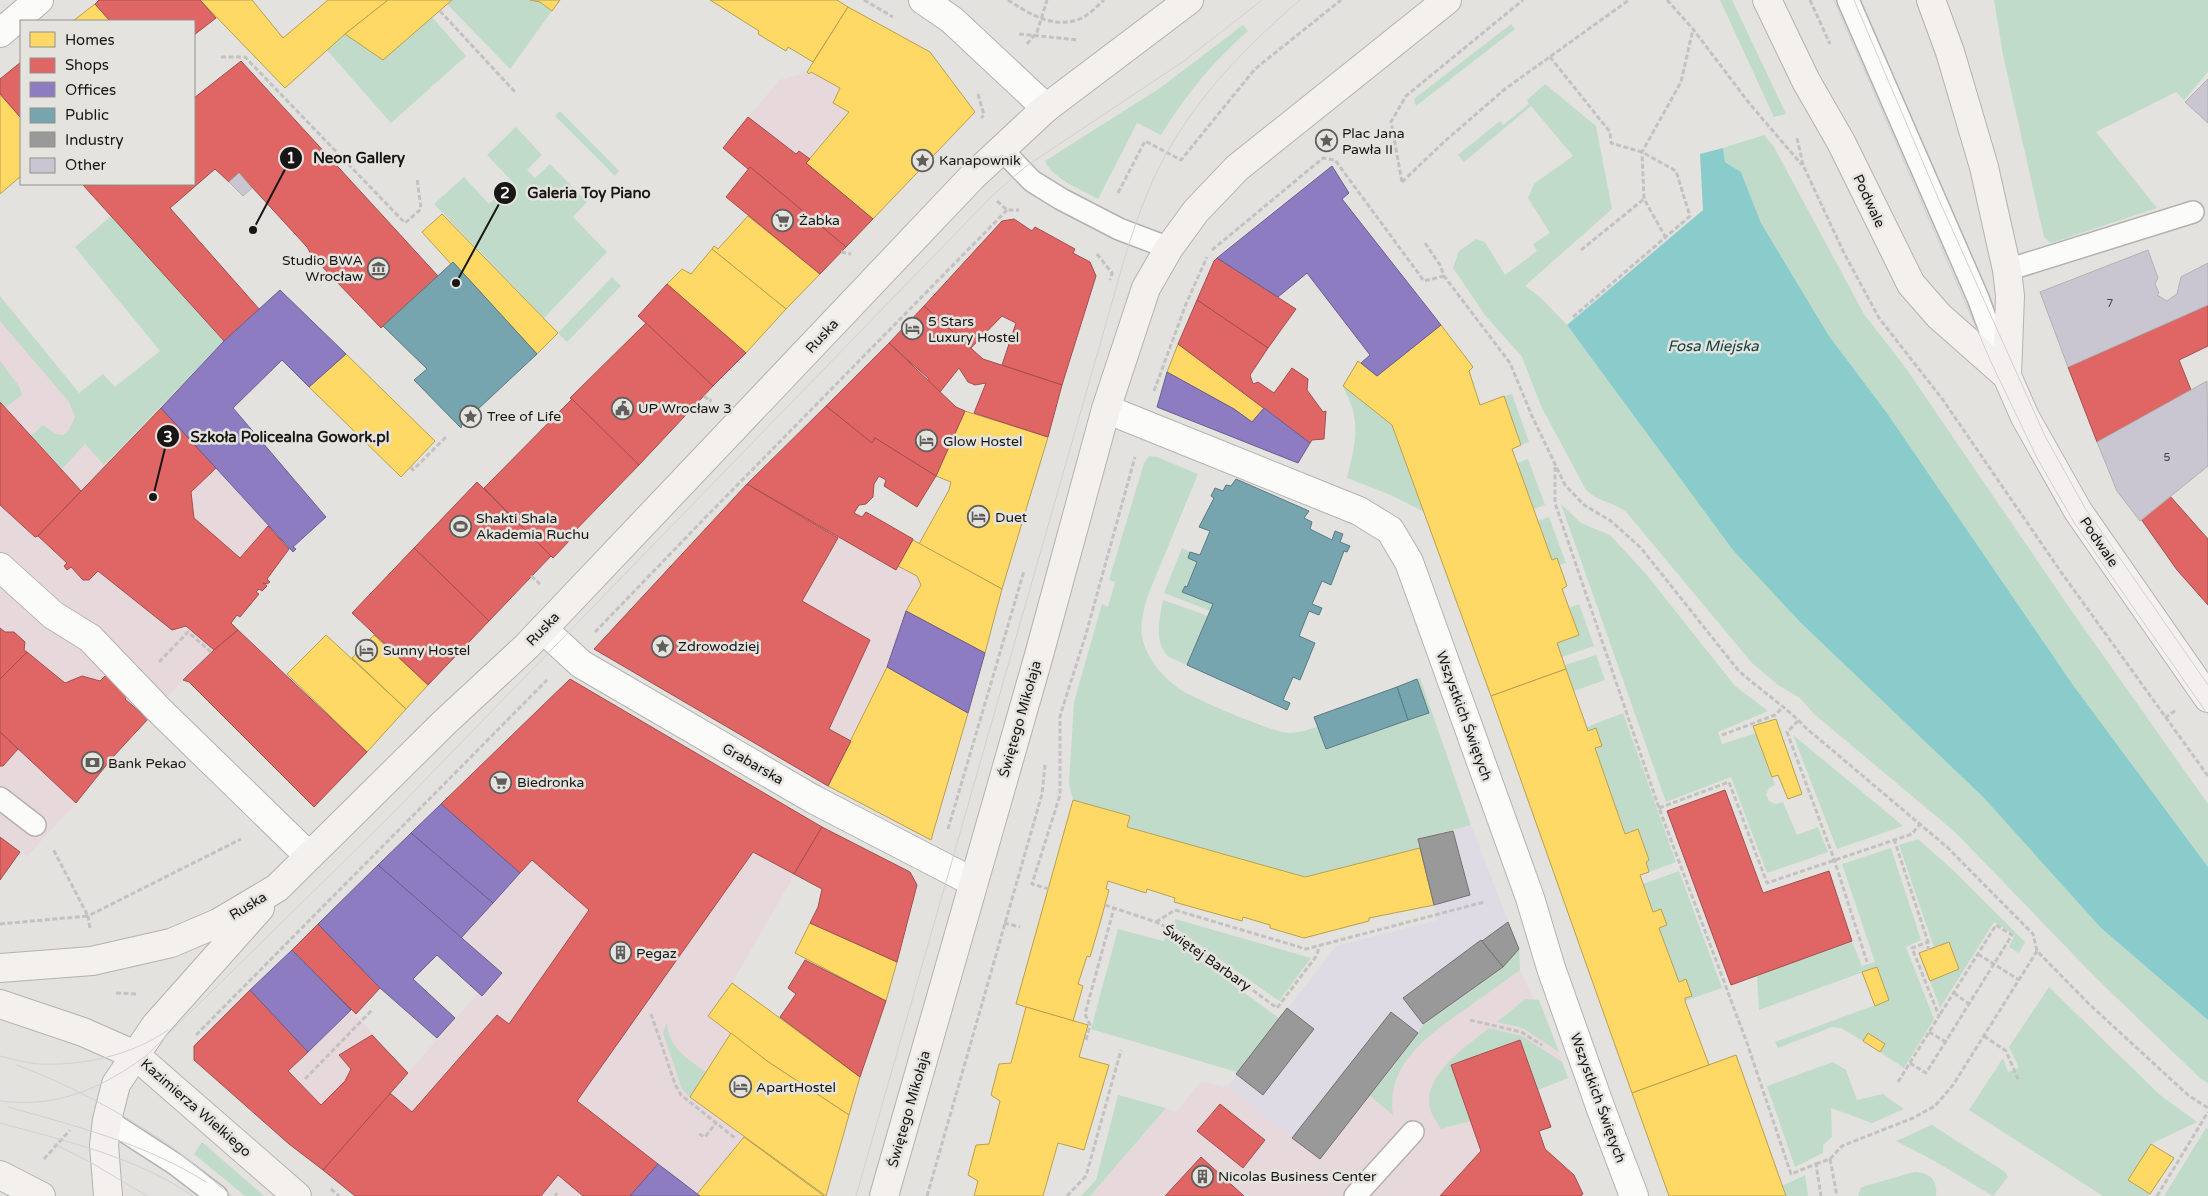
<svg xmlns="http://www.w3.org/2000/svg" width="2208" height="1196" font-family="'Varela Round',sans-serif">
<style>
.commercial{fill:#e7d9db}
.industrial{fill:#dedbe5}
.green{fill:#c1dbca}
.water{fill:#89cccb}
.homes{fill:#ffd966;stroke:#ba9f4e}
.shops{fill:#e06666;stroke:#a44e4e}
.offices{fill:#8e7cc3;stroke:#6b5e8f}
.public{fill:#76a5af;stroke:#5a7a81}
.industry{fill:#999;stroke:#727272}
.building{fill:#c9c6d1;stroke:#b3b2b1}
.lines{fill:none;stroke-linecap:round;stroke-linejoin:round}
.lane-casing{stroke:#b3b2af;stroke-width:24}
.street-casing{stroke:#b3b2af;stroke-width:30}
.secondary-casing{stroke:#b3b2af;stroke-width:30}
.path{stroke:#c2c2c1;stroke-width:3;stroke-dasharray:5 2.5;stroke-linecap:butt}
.lane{stroke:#fbfbfa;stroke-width:21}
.street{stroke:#fbfbfa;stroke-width:28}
.secondary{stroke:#f3f0ee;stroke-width:28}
.tram{stroke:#d1d1d0;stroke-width:1}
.labels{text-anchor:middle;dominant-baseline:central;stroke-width:5;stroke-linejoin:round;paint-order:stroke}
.number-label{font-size:11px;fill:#444345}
.poi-label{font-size:14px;fill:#181716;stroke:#e4e3dd;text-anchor:start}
.street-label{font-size:14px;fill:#181716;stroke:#e4e3dd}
.water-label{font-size:15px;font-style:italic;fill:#144142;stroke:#e4e3dd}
.leader{fill:none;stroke:#181716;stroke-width:2}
.callout-dot{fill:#181716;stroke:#e4e3dd;stroke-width:2}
.mark-label{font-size:15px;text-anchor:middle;font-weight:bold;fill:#fff}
.callout-label{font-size:15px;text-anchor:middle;font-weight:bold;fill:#181716;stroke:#e4e3dd;stroke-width:5;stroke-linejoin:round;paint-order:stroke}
</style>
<rect width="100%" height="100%" fill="#e3e2de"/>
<g class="commercial">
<polygon points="848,7 930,52 975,112 873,219 806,163 810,159 799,151 796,154 748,117 780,80 807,72"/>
<polygon points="0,296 79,393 126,443 161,408 289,549 267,579 270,582 267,584 264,583 267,586 259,589 256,592 259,595 240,617 237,615 231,623 238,630 214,650 183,680 134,733 76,803 27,856 20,852 0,880"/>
<polygon points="747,484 896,570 898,566 917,576 921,585 906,611 985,653 968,713 887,667 828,786 594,649"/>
<polygon points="570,679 822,827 732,983 708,1016 849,1115 826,1196 355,1196 289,1144 194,1060 194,1046 250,990 308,1052 351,1010 408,1073 478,993 461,938 520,873 441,804"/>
<polygon points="1519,949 1520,970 1533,998 1537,999 1540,1003 1568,1078 1538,1090 1551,1127 1539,1131 1545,1149 1574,1175 1583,1194 1581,1196 1090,1196 1166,1108 1176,1112 1201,1082 1227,1087 1320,1159 1418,1033 1423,1024"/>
</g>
<polygon class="industrial" points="1471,825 1519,949 1503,967 1423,1024 1418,1033 1320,1159 1227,1087 1336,946 1437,920 1418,839"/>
<g class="green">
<polygon points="452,0 530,0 540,2 552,11 510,69 447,4"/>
<polygon points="1720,0 1732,0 1786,114 1774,117"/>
<polygon points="1994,0 2208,0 2208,72 2184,100 2176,92 2096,132 2157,208 2051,243 2044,237 2003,55"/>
<polygon points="432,17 466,56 391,123 327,50 345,34 383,60"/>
<polygon points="1511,24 1515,29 1416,106 1414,99"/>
<path d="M1243 25 1248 31C1213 61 1185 96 1161 135L1137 123 1098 199C1081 189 1054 180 1045 161L1160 88Z"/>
<path d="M1545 84 1596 126 1612 209 1525 286 1541 298 1567 325 1733 549 1800 622 1983 797 2101 928 2208 1020V1083L2201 1079 2095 977 1955 832 1814 714 1800 698 1778 685 1752 663 1627 513C1615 502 1598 502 1586 490L1541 406 1522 357 1485 315 1453 268 1459 251 1476 239 1485 242 1505 275 1537 251 1533 244 1550 233 1528 198 1534 184 1573 156 1531 106 1464 162 1458 155 1500 121 1503 125 1529 104 1527 100Z"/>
<polygon points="560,111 619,171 615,176 555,116"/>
<polygon points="516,127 542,155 527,170 535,178 550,164 587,202 573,217 607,252 544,318 434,204 464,177 489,204 513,182 487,155"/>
<polygon points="1764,135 1774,147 1864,314 1905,367 2071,610 2208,804 2208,867 2073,685 1887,413 1829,336 1761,223 1741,172 1725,162 1723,148"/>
<polygon points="111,216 224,341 104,465 85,444 62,469 31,436 43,425 56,434 63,435 69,430 75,417 69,402 0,321 0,296 79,393 103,374 115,387 160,351 75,247"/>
<polygon points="612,277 621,286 567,342 558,333"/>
<polygon points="0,361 19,386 22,395 5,408 0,402"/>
<path d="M1343 386 1392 425 1424 512 1391 495 1347 478C1352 458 1358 436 1354 416 1353 406 1347 396 1343 386Z"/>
<polygon points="1512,394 1529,442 1521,445 1504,396"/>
<path d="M1149 456 1157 457 1198 474 1148 595C1143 612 1138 630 1145 647 1151 663 1164 678 1178 688 1192 698 1272 732 1288 733 1298 733 1307 730 1317 727L1326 749 1429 713 1417 679 1420 678 1471 825 1418 839 1420 848 1305 877 1127 827 1130 816 1073 800 1069 783 1074 702 1102 604 1108 607 1115 582 1109 580 1144 463Z"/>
<polygon points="1528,459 1545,505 1534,509 1517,463"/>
<polygon points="1561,504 1581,523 1610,535 1646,574 1735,686 1768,711 1718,732 1722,744 1756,733 1775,785 1769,788 1766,794 1769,801 1775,804 1783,802 1797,835 1818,827 1828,852 1767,873 1731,777 1666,802"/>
<polygon points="1549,517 1566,563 1559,565 1552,560 1538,521"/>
<polygon points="1182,548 1190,552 1188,558 1197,562 1187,587 1185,586 1182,592 1213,604 1211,611 1164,593"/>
<path d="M1163 600 1208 616 1187 665C1182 662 1174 660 1169 657 1153 644 1160 616 1163 600Z"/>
<polygon points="1579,604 1594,646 1562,657 1557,643 1579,635 1569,608"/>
<polygon points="1596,655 1605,680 1574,691 1565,665"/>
<polygon points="1623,713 1676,862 1649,872 1646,862 1649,860 1638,829 1625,834 1595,748 1602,746 1596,728 1588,731 1587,727"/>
<polygon points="1793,735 1890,815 1903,826 1837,849"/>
<polygon points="1918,839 1955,872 2025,942 2019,953 2009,947 2015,935 1994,922 1940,1008 1930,981 1959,969 1949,942 1934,947 1899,845"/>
<polygon points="1891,848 1921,940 1906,947 1934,1019 1904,1068 1880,1052 1885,1044 1868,1033 1863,1041 1841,1028 1832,1027 1778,1048 1775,1042 1889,1000 1877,967 1759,1010 1757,975 1852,941 1862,966 1875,962 1842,864"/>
<polygon points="1679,871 1722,988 1685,1001 1685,998 1692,996 1686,980 1679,982 1659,928 1667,925 1661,910 1653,912 1643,884"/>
<polygon points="1175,919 1311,958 1279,1001 1174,927"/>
<polygon points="1118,929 1163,941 1167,936 1279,1018 1237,1072 1091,1029"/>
<path d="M1519 949 1520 970C1501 984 1482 997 1464 1010 1427 1036 1386 1064 1393 1115L1370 1096 1418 1033 1423 1024 1503 967Z"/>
<polygon points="2049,987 2160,1095 2197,1122 2151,1144 2129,1180 2150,1194 2149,1196 2103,1196 1969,1110 2003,1058 2008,1072 2019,1068 2009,1047"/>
<polygon points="1525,999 1539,1000 1559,1052 1523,1028 1497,1022"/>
<path d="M667 1022C668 1048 687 1058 706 1072L690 1097 682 1089 663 1033Z"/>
<path d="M1489 1028 1522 1036 1562 1062 1568 1078 1538 1090 1519 1040 1451 1065 1470 1121 1441 1129C1438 1123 1431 1115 1430 1108 1422 1075 1468 1045 1489 1028Z"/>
<polygon points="1833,1062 1846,1070 1857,1100 1883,1094 1904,1109 1872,1123 1831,1108 1832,1137 1823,1145 1823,1153 1795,1167 1767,1086"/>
<polygon points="1118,1095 1166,1108 1090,1196 1081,1196 1096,1180"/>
<polygon points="1932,1125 2005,1172 2008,1177 1993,1196 1933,1160 1896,1141"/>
<polygon points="2206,1128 2208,1129 2208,1196 2164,1196"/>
<polygon points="202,1142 264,1196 245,1196 194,1154"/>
<path d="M1914 1172C1929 1172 1938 1180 1936 1196H1858L1861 1188 1865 1186Z"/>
<polygon points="1805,1175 1808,1196 1786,1196 1782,1186"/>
</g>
<polygon class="water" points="1723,148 1725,162 1741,172 1761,223 1829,336 1887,413 2073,685 2208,867 2208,1020 2101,928 1983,797 1800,622 1733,550 1567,325 1703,210 1700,154"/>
<g class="homes">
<polygon points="200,0 252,0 283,38 328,0 388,0 345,34 285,88"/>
<polygon points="388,0 452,0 383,60 345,34"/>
<polygon points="530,0 560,0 552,11 540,2"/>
<polygon points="710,0 837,0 848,7 813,62 788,47 786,51 758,34 759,31"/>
<polygon points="95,4 110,21 73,21"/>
<polygon points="848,7 930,52 975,112 873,219 806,163 849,112 833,103 840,88 811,72 809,74 807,72"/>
<polygon points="0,94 21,118 21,176 0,194"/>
<polygon points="442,214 558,333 537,354 453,262 451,264 422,232"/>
<polygon points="748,216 820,274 786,309 712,249 714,246 718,249"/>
<polygon points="712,249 786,309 746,353 667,284 682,269 691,274"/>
<polygon points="1441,325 1473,367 1469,371 1480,405 1504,396 1521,445 1512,449 1552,560 1557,558 1567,586 1562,589 1579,635 1557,643 1566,669 1491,696 1392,425 1343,386 1358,361 1377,376"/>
<polygon points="1178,344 1264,408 1252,422 1234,409 1167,372"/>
<polygon points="346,354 435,441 401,477 309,387"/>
<polygon points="965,411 1048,437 1002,589 919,544 949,490 951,482 936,476"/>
<polygon points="913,540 1002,589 985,653 906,611 921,585 917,576 898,566"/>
<polygon points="326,635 406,709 367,752 287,674"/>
<polygon points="374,635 428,685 406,709 352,658"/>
<polygon points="887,667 968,713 931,840 828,786"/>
<polygon points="1566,669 1588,731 1596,728 1602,746 1595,748 1625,834 1638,829 1649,860 1646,862 1649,872 1640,875 1653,912 1661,909 1667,925 1659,928 1679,982 1686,979 1692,996 1685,998 1685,1001 1709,1065 1632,1093 1491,696"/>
<polygon points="1776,719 1802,794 1788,799 1778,775 1772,777 1753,726"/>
<polygon points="1073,800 1130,816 1127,827 1305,877 1420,848 1434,905 1369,918 1369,921 1304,938 1270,928 1270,925 1243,917 1242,921 1174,902 1175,898 1147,889 1146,893 1108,881 1106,889 1109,890 1100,923 1090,957 1087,956 1078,984 1083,986 1073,1021 1016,1004"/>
<polygon points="810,923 897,962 886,1001 795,953"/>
<polygon points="1949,942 1959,969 1930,981 1919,953"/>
<polygon points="1877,967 1889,1000 1875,1006 1862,972"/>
<polygon points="732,983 860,1077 849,1115 767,1061 708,1016"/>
<polygon points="1026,1007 1088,1025 1079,1057 1109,1065 1084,1150 1058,1143 1043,1196 974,1196 978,1181 968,1175 976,1145 989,1144 1000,1101 991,1095 999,1064 1011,1063"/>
<polygon points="731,1033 767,1061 849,1115 826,1196 690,1097"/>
<polygon points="1868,1033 1885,1044 1880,1052 1863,1041"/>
<polygon points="1736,1055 1786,1196 1669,1196 1632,1093"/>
<polygon points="744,1137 824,1196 700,1196 697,1194"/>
<polygon points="2151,1144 2174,1158 2150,1194 2128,1180"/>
</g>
<g class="shops">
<polygon points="99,0 200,0 216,18 194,35 194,21 110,21 95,4"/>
<polygon points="241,61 438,276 381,328 312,256 307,247 239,173 229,182 215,169 170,208 260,310 224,341 83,185 194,184 194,98"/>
<polygon points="21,62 21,118 0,94 0,79"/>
<polygon points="748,117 796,154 799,151 810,159 806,163 873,219 846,247 750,167 748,169 723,148"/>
<polygon points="750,167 846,247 820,274 726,197"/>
<polygon points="1014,219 1032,231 1035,227 1075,249 1073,253 1090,262 1096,276 1062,385 1002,365 1016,323 1002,316 970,349 924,306 1002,221"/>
<polygon points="1217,258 1296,309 1268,348 1197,300 1214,261"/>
<polygon points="667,284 746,353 713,386 638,316"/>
<polygon points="1197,300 1268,348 1250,375 1253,384 1258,382 1274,393 1292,368 1308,379 1307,390 1323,412 1326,411 1324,439 1312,440 1310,443 1178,344"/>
<polygon points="2208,305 2208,346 2179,360 2191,390 2097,442 2068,367"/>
<polygon points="924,306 983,359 1062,385 1048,437 974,413 986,383 975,385 968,382 959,368 940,392 928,381 929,379 889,343"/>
<polygon points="646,323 713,386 639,465 570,398"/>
<polygon points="889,343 956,407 965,411 936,476 875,438 872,443 826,406"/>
<polygon points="572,399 639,465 568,538 570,540 553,558 484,488"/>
<polygon points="0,402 81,491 38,536 35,537 0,505"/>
<polygon points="826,406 872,443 875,438 936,476 917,507 884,486 886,480 879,476 874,484 873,497 866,504 859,505 854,513 862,517 866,512 913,539 896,570 747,484"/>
<polygon points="161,408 216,468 191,492 194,518 240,558 268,526 289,549 267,579 270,582 267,584 263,583 267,586 262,591 259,589 256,592 259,594 240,617 237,615 231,623 238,630 214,650 186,626 172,630 98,571 89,580 83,580 71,567 67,570 64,566 67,563 38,536"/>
<polygon points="477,482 551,556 489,621 414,548"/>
<polygon points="747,484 838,538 802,601 870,640 829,729 851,741 828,786 594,649"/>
<polygon points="2170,496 2208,539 2208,605 2177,570 2141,519"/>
<polygon points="414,548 489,621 428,685 352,613"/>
<polygon points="0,628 5,632 14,632 25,642 24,650 27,652 0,679"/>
<polygon points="238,630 367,752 314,807 189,682 183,680 214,650"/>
<polygon points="27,652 65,683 82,676 100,681 106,675 128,696 125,699 148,719 112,758 76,803 0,732 0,679"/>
<polygon points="570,679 822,827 794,874 753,852 577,1101 658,1164 630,1196 583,1196 558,1175 541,1196 355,1196 323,1170 390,1093 412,1112 497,1015 509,1024 589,910 532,860 520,873 441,804"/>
<polygon points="0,732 18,749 3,766 0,766"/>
<polygon points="1725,790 1763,893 1829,871 1852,941 1731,985 1667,811"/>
<polygon points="822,827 910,872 917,885 897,962 810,923 818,907 822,889 794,874"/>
<polygon points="0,837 20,852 0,880"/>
<polygon points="318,924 380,988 356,1014 292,950"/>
<polygon points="805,960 886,1001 860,1077 780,1017 796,994 788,988"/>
<polygon points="250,990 308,1052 288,1071 321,1105 345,1081 351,1069 339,1055 372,1035 408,1073 323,1170 289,1144 194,1060 194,1046"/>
<polygon points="1520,1040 1551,1127 1539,1131 1545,1149 1574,1175 1583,1194 1581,1196 1440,1196 1481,1151 1451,1065"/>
<polygon points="1220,1104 1265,1140 1243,1168 1197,1131"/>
<polygon points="1201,1157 1244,1196 1165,1196"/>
</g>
<g class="offices">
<polygon points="1332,166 1349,193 1342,199 1441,325 1377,376 1361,363 1370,355 1307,273 1278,297 1217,258"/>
<polygon points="280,290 346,354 309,387 282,360 233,408 326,517 293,547 296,549 293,552 161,408 224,341"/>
<polygon points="1167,372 1234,409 1252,422 1264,408 1310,443 1298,463 1157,407"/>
<polygon points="906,611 985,653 968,713 887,667"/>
<polygon points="441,804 520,873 493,903 411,833"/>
<polygon points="411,833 493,903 461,938 378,865"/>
<polygon points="378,865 502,973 482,996 437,955 413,979 455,1018 437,1038 380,988 318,924"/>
<polygon points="292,950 351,1010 308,1052 250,990"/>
<polygon points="658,1164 670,1173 700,1196 630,1196"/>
</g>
<g class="public">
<polygon points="453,262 537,354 462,424 461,428 414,380 427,369 383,326"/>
<polygon points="1236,479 1309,511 1304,518 1312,522 1310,529 1332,540 1335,531 1343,534 1340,542 1350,546 1347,552 1344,551 1331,585 1322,581 1312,604 1322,608 1319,615 1309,611 1299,636 1315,643 1300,680 1293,677 1283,700 1290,703 1287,710 1187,665 1213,604 1182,592 1185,586 1187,587 1197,562 1188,558 1190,552 1200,555 1210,531 1199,527 1214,498 1211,496 1215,488 1223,491 1226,485 1231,486"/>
<polygon points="1417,679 1429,713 1408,720 1397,687"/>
<polygon points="1397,687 1408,720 1326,749 1314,717"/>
</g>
<g class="industry">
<polygon points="1453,831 1470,895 1434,905 1418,839"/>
<polygon points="1508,922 1519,949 1503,967 1482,941"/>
<polygon points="1481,940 1503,967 1423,1024 1403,998"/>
<polygon points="1287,1008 1314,1029 1263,1095 1236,1074"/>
<polygon points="1391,1012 1418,1033 1320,1159 1292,1138"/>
</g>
<g class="building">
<polygon points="2208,79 2208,123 2185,102"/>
<polygon points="239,173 252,188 243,196 229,182"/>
<polygon points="2148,250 2158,278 2155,284 2159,293 2157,295 2167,301 2177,294 2181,277 2208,263 2208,305 2068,367 2040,292"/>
<polygon points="2207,381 2208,466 2140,521 2117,491 2097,442"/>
</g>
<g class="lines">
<defs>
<g id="lane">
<polyline points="1848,0 1978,298 2004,369"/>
<polyline points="1002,150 1032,181 1061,199 1119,229 1169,248"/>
<polyline points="2007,270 2193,212"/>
<polyline points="0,798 35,825"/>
<polyline points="107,1120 175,1164 217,1196"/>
<polyline points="1355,1196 1413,1132"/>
</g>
<g id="street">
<polyline points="923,0 952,20 1046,108"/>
<polyline points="0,33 39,0"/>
<polyline points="1106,409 1359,511 1390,530 1409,562 1530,898 1551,968 1601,1109 1634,1196"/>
<polyline points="0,567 53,615 90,638 158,709 309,856"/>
<polyline points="543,629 581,664 813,799 973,882"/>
</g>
<g id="secondary">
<polyline points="1767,0 1806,81 1841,142 1911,284 1939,316 2007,376 2025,417 2078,511 2208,698"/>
<polyline points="1931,0 1950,52 1984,167 2007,270 2010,296 2007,376"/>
<polyline points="0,968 92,961 171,943 218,923 277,888 446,721 527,646 972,177 1046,108 1189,0"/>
<polyline points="0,1004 83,1032 135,1055 297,1196"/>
<polyline points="0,1175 41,1196"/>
<polyline points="108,1196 104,1145 107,1120 116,1084 155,1026 260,908"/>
<polyline points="884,1196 1039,655 1106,409 1146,288 1169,248 1196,211 1237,168 1447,0"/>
</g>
</defs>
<use href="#lane" class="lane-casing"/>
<use href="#street" class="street-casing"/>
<use href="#secondary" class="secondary-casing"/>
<g class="path">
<polyline points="864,0 893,17"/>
<path d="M1008 0C1031 15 1055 30 1082 18 1090 14 1097 6 1104 0"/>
<polyline points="1667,0 1693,29 1749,103 1802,165"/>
<polyline points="1810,0 1830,44"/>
<polyline points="440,11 516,93"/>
<polyline points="1019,34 1078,40"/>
<polyline points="1027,44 1037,32 1047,0"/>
<polyline points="221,57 245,57 405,223 421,209 417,178"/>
<polyline points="1550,57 1610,132 1611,143 1642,152 1676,171 1690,216 1573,317"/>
<polyline points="978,94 984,115 981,118"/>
<polyline points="1797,138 1803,165 1844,253 1879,318 1943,400 2061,572 2208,776"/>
<polyline points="1402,182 1445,141 1505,89 1629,0"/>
<polyline points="1402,182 1391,122 1406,96 1523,0"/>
<polyline points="1118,193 1145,141 1181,160 1255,69 1341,0"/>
<polyline points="997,201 1007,210 1019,210"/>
<polyline points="1666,238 1644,199 1642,152 1681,82 1693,29"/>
<path d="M1425 243 1440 265 1444 276 1510 363 1532 416 1565 485 1584 505 1611 521 1641 548 1738 670C1760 690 1785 706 1806 728L1947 847 2033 934 2037 951 2089 1004 2188 1095 2208 1108"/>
<polyline points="1212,250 1323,158 1335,160 1424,281 1444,276"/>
<polyline points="1581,250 1644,199"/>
<polyline points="841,252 851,254"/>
<polyline points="1097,254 1112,273 1110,280"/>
<polyline points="1154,391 1186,304 1207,257"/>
<polyline points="704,396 710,401 711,399"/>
<polyline points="411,467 413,470 447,436"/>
<polyline points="1555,467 1555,503 1659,808 1747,1043 1791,1174 1816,1164 1821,1196"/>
<polyline points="531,576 540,584"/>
<polyline points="595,632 703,520 1007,210"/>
<polyline points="159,662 188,632 211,652"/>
<polyline points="2165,718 2176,710"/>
<polyline points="1798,721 1787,732 1834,859 1867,962"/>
<polyline points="1722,735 1775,715 1784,706"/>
<polyline points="1659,808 1729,782 1767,883 1912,834 1920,824"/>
<polyline points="948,829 1024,571"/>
<polyline points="1894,839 1928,942 1928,950"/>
<polyline points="1049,889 1032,884 1060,795 1060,716 1086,634 1135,457"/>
<polyline points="1105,905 1156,922 1170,929 1277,1008 1317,955 1319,946"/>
<polyline points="1156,922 1175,910 1306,949 1484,902"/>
<polyline points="1004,923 1020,927"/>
<polyline points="0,924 88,916 53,849"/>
<polyline points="90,928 88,916 241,839"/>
<polyline points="1978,954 2019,980"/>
<polyline points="116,993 137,994"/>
<polyline points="1954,993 1969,1004"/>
<polyline points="651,1014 675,1084 681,1095 735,1138"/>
<polyline points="1470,1020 1521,1032 1542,1045"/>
<polyline points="1929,1032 1946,1042"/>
<polyline points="196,1035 547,680"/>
<polyline points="1984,1036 2006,1051 2018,1079"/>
<polyline points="1086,1040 1090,1025 1085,1014 1114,908"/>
<polyline points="1910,1063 1926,1073 2012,935 1996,925 1939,1016"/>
<polyline points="305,1079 373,1009"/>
<polyline points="1898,1082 1939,1016 1912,948 1928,942"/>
<polyline points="699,1134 705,1137 716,1123"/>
<polyline points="44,1159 70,1130"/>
<polyline points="1830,1159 1837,1196"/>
<polyline points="1816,1164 1830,1159 1842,1146 1913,1118 1935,1106 1953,1085 2037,951"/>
<polyline points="331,1189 339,1196"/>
<polyline points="555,1196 557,1193"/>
<polyline points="927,1196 1042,794 1045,765"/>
<polyline points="1067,1196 1086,1176 1121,1050"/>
<polyline points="2157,1196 2208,1112"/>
</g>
<use href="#lane" class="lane"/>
<use href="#street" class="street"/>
<use href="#secondary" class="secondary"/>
<g class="tram">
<polyline points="1834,0 1991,362 2037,458 2075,524 2208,715"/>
<polyline points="1854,0 1939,200 2045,436 2085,508 2208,685"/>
<path d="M0 1056C12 1059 26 1063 38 1064 82 1066 131 1056 168 1030"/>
<path d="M17 1065C68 1084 118 1111 163 1141 187 1157 209 1178 232 1196"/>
<path d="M0 1101C58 1108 101 1089 147 1055L388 818 992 196 1025 167 1184 61 1262 0"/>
<path d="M8 1107C76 1126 146 1144 206 1182"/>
<path d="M0 1123C66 1141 136 1157 193 1196"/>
<polyline points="53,1143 90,1162 147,1196"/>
<path d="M856 1196 1107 320C1119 278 1130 235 1147 194 1179 115 1236 55 1300 0"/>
</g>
</g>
<defs>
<symbol id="sight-ring" viewBox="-11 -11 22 22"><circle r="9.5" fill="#e4e3dd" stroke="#5f5e5c" stroke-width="1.5"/><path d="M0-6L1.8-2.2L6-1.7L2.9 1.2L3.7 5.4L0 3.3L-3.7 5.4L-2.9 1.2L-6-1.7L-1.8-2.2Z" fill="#5f5e5c"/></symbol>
<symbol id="supermarket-ring" viewBox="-11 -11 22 22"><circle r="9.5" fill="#e4e3dd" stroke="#5f5e5c" stroke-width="1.5"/><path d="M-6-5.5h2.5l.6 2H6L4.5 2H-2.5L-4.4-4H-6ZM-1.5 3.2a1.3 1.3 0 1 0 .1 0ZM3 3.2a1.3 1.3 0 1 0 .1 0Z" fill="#5f5e5c"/></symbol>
<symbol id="museum-ring" viewBox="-11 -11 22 22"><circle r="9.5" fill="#e4e3dd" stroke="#5f5e5c" stroke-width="1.5"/><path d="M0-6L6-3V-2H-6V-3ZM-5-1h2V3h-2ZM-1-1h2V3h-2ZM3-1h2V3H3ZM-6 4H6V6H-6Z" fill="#5f5e5c"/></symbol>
<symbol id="hotel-ring" viewBox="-11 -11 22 22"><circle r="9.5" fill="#e4e3dd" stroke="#5f5e5c" stroke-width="1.5"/><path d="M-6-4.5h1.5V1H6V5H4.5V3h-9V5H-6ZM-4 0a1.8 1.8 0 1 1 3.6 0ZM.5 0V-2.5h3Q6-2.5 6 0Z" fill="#5f5e5c"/></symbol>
<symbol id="civic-ring" viewBox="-11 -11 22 22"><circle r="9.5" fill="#e4e3dd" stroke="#5f5e5c" stroke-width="1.5"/><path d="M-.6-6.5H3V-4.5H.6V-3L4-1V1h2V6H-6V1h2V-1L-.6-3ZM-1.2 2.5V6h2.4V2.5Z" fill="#5f5e5c"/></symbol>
<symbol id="stadium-ring" viewBox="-11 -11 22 22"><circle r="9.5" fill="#e4e3dd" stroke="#5f5e5c" stroke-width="1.5"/><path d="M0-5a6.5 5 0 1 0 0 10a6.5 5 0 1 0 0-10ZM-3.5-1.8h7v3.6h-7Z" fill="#5f5e5c"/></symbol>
<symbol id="bank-ring" viewBox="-11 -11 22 22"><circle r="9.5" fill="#e4e3dd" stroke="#5f5e5c" stroke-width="1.5"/><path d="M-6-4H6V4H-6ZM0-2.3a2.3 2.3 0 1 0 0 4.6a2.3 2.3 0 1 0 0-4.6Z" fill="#5f5e5c"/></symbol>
<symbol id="building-ring" viewBox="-11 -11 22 22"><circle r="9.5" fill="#e4e3dd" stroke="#5f5e5c" stroke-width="1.5"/><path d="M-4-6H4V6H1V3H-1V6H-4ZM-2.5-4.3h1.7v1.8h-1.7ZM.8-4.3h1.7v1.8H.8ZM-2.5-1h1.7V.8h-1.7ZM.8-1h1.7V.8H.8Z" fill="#5f5e5c"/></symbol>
</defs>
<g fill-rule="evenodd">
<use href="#sight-ring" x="1314" y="128" width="25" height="25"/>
<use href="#sight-ring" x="910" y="148" width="25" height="25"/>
<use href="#supermarket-ring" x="770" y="208" width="25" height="25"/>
<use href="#museum-ring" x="366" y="256" width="25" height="25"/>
<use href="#hotel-ring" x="900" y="316" width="25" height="25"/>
<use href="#civic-ring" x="610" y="396" width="25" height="25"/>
<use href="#sight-ring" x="458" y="404" width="25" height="25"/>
<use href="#hotel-ring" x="914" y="428" width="25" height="25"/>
<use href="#hotel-ring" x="966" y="504" width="25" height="25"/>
<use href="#stadium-ring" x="448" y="514" width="25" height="25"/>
<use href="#sight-ring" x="650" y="634" width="25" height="25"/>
<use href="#hotel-ring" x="354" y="638" width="25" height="25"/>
<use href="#bank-ring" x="80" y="750" width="25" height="25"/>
<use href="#supermarket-ring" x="488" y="770" width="25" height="25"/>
<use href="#building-ring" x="608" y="940" width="25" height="25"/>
<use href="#hotel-ring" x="728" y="1074" width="25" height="25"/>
<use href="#building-ring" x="1190" y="1164" width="25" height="25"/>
</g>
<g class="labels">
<g class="number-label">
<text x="2110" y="303">7</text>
<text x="2167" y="457">5</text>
</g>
<g class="poi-label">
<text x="1342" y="133">Plac Jana<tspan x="1342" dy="16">Pawła II</tspan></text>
<text x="939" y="160">Kanapownik</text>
<text x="799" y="220">Żabka</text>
<text x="363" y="260" text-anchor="end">Studio BWA<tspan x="363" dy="16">Wrocław</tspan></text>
<text x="928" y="321">5 Stars<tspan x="928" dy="16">Luxury Hostel</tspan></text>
<text x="638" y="408">UP Wrocław 3</text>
<text x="487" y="416">Tree of Life</text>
<text x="943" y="441">Glow Hostel</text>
<text x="995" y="517">Duet</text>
<text x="476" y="518">Shakti Shala<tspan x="476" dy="16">Akademia Ruchu</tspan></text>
<text x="678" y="646">Zdrowodziej</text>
<text x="383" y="650">Sunny Hostel</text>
<text x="108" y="763">Bank Pekao</text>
<text x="517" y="782">Biedronka</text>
<text x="636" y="953">Pegaz</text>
<text x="756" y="1087">ApartHostel</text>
<text x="1218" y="1176">Nicolas Business Center</text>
</g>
<g class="street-label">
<text transform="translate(1869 201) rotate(65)">Podwale</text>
<text transform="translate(822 336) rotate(-47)">Ruska</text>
<text transform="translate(2099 542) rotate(56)">Podwale</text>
<text transform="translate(543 629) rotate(-46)">Ruska</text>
<text transform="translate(1464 716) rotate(70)">Wszystkich Świętych</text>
<text transform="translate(1020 719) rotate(-74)">Świętego Mikołaja</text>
<text transform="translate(753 764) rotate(30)">Grabarska</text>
<text transform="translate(248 906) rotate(-31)">Ruska</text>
<text transform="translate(1207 958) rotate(35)">Świętej Barbary</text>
<text transform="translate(1598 1098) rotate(70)">Wszystkich Świętych</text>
<text transform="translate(196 1108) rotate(41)">Kazimierza Wielkiego</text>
<text transform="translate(909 1109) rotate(-74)">Świętego Mikołaja</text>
</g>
<g class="water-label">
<text x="1713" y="346">Fosa Miejska</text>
</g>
</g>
<path class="leader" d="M253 230L291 158M456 283L505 193M153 497L168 436"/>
<g class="callout-dot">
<circle cx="253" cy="230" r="5"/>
<circle cx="456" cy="283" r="5"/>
<circle cx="153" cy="497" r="5"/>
<circle cx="291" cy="158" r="12"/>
<circle cx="505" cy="193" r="12"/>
<circle cx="168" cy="436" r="12"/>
</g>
<g class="mark-label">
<text x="291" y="163">1</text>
<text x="505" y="198">2</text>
<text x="168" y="442">3</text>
</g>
<g class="callout-label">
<text x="359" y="163">Neon Gallery</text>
<text x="589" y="198">Galeria Toy Piano</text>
<text x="290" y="442">Szkoła Policealna Gowork.pl</text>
</g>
<rect x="20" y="20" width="175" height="165" fill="#e4e3dd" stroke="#92918d"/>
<rect x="30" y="32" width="25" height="15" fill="#ffd966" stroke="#92918d"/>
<text x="65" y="45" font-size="15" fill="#181716">Homes</text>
<rect x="30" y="58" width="25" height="15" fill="#e06666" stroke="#92918d"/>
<text x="65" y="70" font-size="15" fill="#181716">Shops</text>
<rect x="30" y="82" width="25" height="15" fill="#8e7cc3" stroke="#92918d"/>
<text x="65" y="95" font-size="15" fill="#181716">Offices</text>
<rect x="30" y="108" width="25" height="15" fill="#76a5af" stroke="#92918d"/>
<text x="65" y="120" font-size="15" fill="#181716">Public</text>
<rect x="30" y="132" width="25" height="15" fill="#999999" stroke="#92918d"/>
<text x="65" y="145" font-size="15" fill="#181716">Industry</text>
<rect x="30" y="158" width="25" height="15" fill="#c9c6d1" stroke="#92918d"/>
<text x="65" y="170" font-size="15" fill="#181716">Other</text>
</svg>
